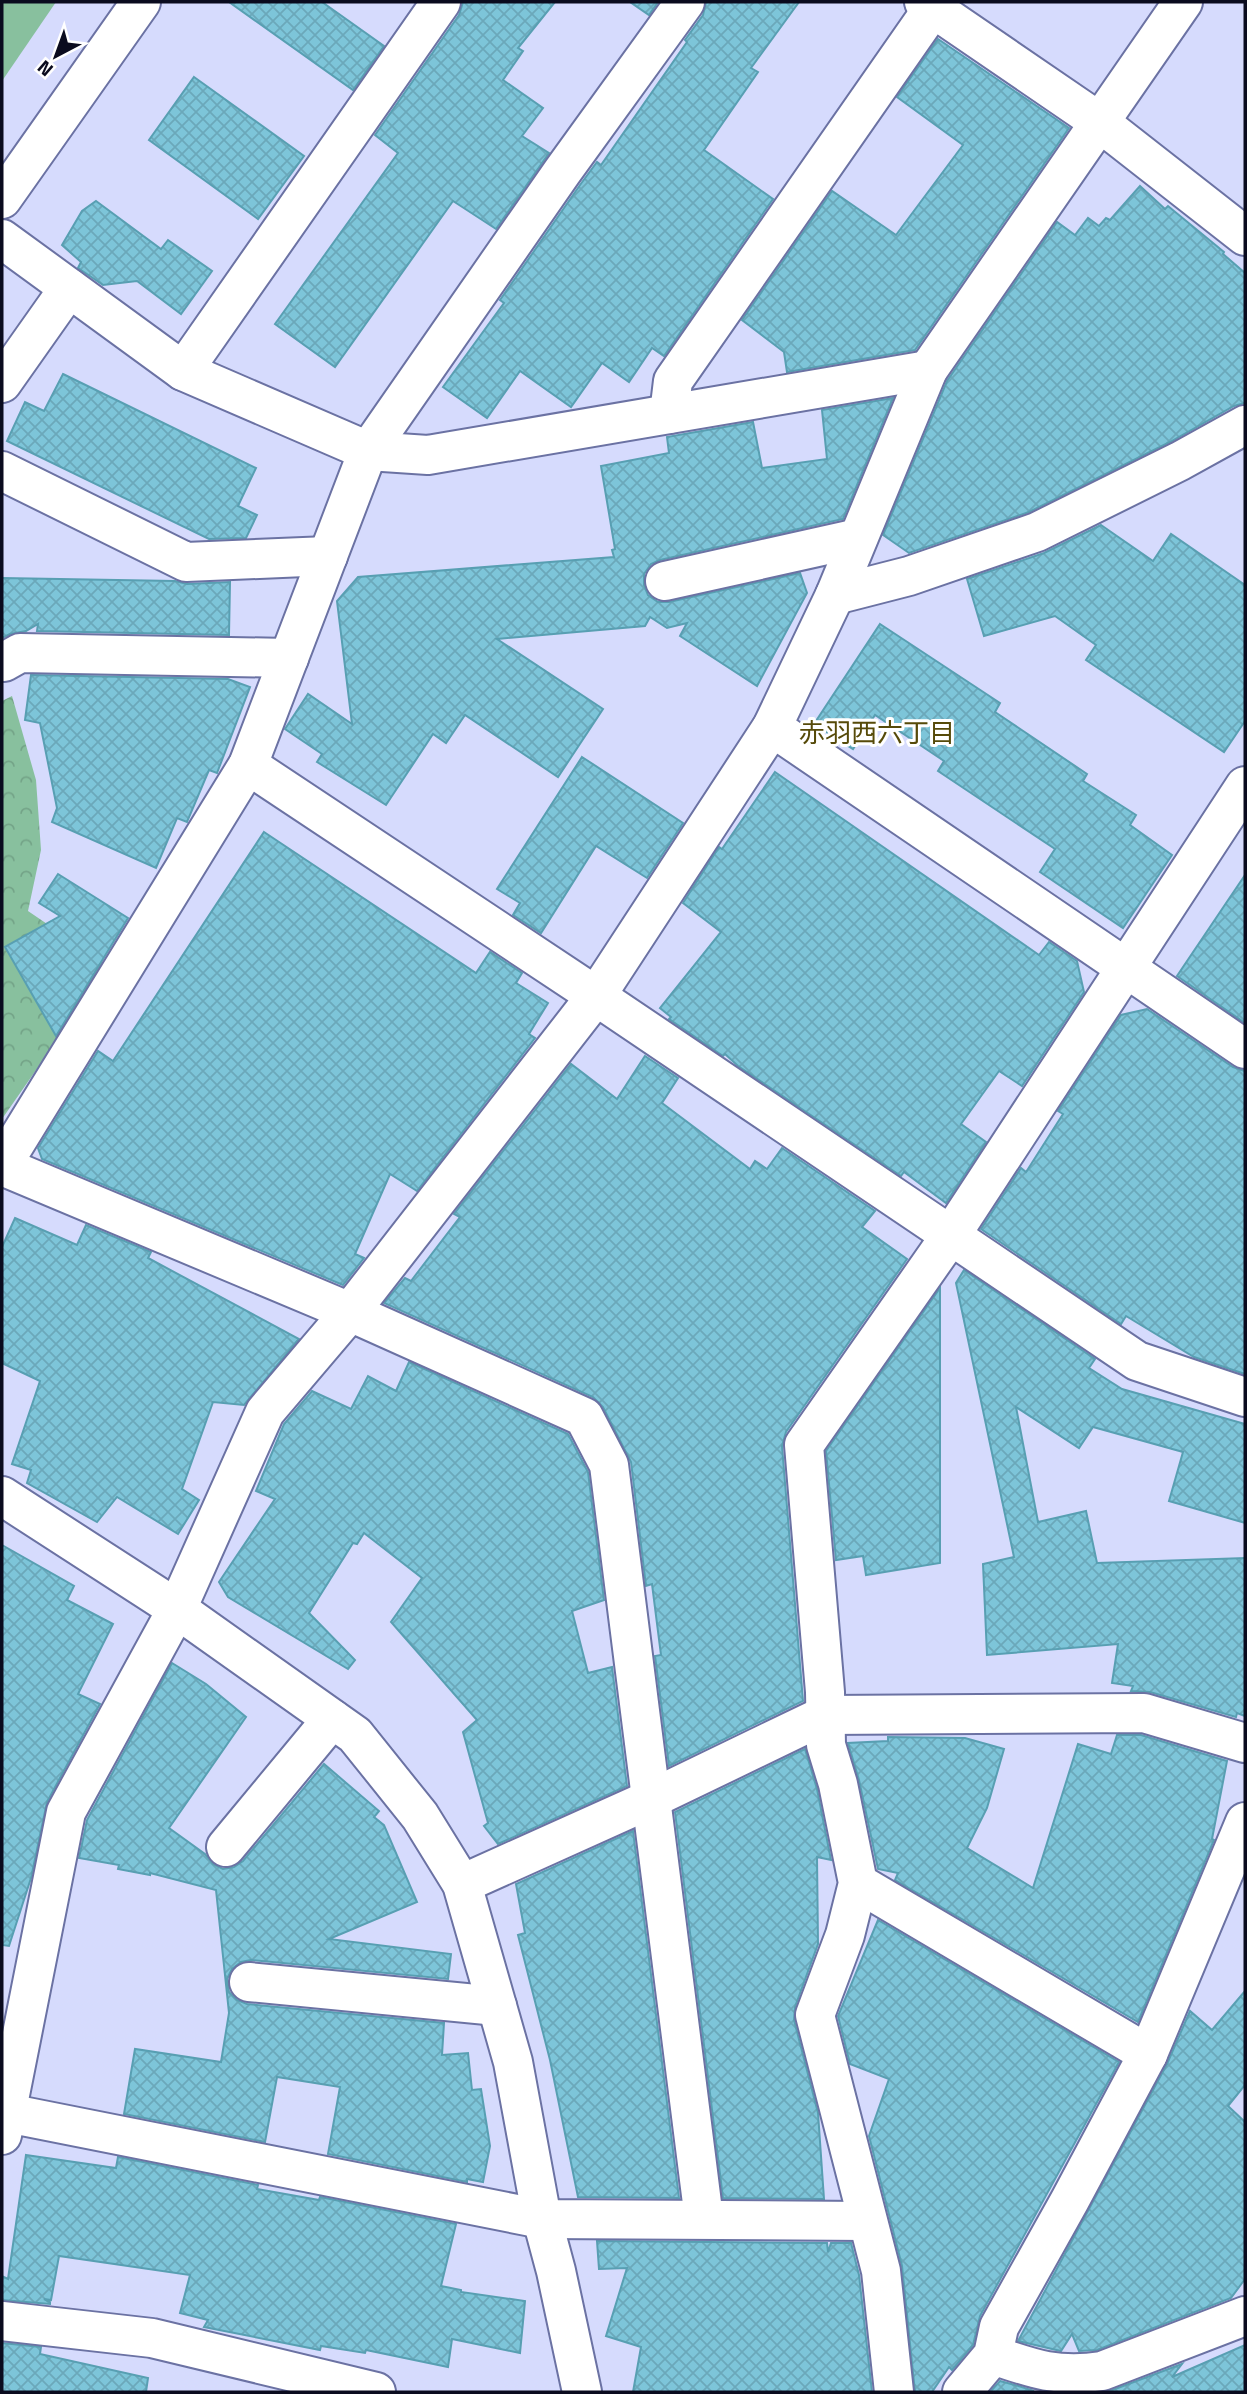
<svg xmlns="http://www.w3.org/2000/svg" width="1247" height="2394" font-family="'Titillium Web','Noto Sans JP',sans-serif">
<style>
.park{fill:url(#park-crowns)}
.garden{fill:#88c09e}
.building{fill:url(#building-cross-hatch);stroke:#589fb2;stroke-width:2}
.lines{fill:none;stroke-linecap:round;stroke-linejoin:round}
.minor-casing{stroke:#6b72a3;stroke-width:42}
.major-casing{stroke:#6b72a3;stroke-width:42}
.minor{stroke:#fff;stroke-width:38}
.major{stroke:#fff;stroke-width:38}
.labels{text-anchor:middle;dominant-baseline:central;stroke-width:6;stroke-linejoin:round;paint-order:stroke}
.neighbourhood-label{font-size:26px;fill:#564a09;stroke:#fff}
</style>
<defs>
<pattern id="park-crowns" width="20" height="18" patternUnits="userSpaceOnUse" patternTransform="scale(1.75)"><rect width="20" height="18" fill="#88c09e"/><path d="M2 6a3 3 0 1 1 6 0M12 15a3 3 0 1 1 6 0" fill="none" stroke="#74a488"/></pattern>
<pattern id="building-cross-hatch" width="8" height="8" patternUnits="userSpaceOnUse" patternTransform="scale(1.75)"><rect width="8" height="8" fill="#7dc5d9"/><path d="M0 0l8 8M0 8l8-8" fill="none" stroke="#6ba8ba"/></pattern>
</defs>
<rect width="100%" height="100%" fill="#d6dbfd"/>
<polygon class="park" points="12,696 36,780 41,850 28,911 106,964 89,994 2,1119 2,701"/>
<polygon class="garden" points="2,2 56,2 2,81"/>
<g class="building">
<polygon points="229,2 322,2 384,46 353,90"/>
<polygon points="463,2 555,2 518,48 523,51 503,80 543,108 522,136 549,153 496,229 453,201 335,367 275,324 398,153 375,135 459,15"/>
<polygon points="630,2 658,2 649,15"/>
<polygon points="706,2 799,2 751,68 758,72 704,150 773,199 664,356 652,348 629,382 602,363 571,407 520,371 487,418 443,387 504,303 500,300 580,185 597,162 601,165 687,42 685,40 703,15"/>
<polygon points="938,39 1069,128 915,350 787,372 784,352 742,320 832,191 896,235 963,145 897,97"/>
<polygon points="194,77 304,156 258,219 149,140"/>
<polygon points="1140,186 1165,209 1168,206 1224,252 1223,254 1245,273 1245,403 1234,406 1170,442 1029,512 909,553 883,535 947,381 1057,222 1075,235 1088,218 1099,226 1106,218 1110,220"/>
<polygon points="96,201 161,249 168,240 212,271 181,314 137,281 103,285 78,268 81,262 62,245 82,211"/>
<polygon points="63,374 256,468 238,506 257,515 246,538 209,539 7,441 25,402 44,411"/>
<polygon points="893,398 843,519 660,560 651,564 644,574 644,585 648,595 658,602 669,602 800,573 807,593 757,686 680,636 687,623 667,628 650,617 645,626 497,639 603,709 558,777 465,715 446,743 433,734 386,805 317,762 322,754 285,729 308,694 352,724 337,601 358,577 614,557 612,550 615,549 601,466 669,453 667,437 753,422 762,468 827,459 822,410"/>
<polygon points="1101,525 1153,561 1171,534 1245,585 1245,721 1224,752 1086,660 1096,645 1055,616 984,636 967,579 1044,553"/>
<polygon points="2,578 175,581 187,584 230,582 229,635 37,631 38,624 26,631 10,634 2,638"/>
<polygon points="880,624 1000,703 995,712 1087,774 1083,781 1136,815 1130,825 1172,855 1123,928 1040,872 1055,849 938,771 944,761 875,715 853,749 814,724"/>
<polygon points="31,675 228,679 250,687 217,773 209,770 187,822 177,818 156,868 52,822 57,808 40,723 25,720"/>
<polygon points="582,757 683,823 647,878 596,846 541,933 513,915 520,903 497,889"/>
<polygon points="775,772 1039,955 1049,942 1077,961 1084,992 1022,1086 999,1071 961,1124 986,1142 946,1203 904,1172 901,1176 738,1066 725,1054 723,1056 669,1019 671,1017 660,1008 721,932 683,903 719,847 722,849"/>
<polygon points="264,832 476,973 490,952 522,973 516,983 548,1003 529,1034 535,1038 417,1191 390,1174 355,1254 364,1258 343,1285 42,1159 38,1148 98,1051 113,1061"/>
<polygon points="58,874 128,918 56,1036 5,947 60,916 39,903"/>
<polygon points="1245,875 1245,1023 1177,976"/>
<polygon points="1147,1009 1233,1067 1245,1071 1245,1374 1194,1357 1126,1316 1121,1324 981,1229 1021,1168 1026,1172 1028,1169 1063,1114 1058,1111 1121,1015"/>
<polygon points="645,1056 678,1078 662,1103 750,1169 755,1161 767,1169 782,1148 875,1211 862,1227 907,1259 786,1432 782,1446 803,1701 669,1766 655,1656 661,1655 652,1584 646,1586 631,1462 603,1407 593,1397 384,1303 405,1278 411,1281 460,1217 454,1214 571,1064 617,1099"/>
<polygon points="15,1218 77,1245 86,1225 151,1252 148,1258 299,1339 244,1405 213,1402 182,1489 199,1500 178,1534 117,1497 97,1522 27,1483 31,1470 12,1464 40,1381 2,1363 2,1247"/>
<polygon points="964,1270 1095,1359 1089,1368 1122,1389 1245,1424 1245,1523 1169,1501 1183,1452 1093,1427 1079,1448 1016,1407 1038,1522 1086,1511 1097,1563 1245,1558 1245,1716 1237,1713 1236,1717 1150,1692 1131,1691 1133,1686 1112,1683 1118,1644 987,1655 983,1564 1014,1557 956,1283"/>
<polygon points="940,1288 940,1563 866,1575 863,1556 836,1560 826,1451"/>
<polygon points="409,1362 568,1434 588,1472 604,1600 572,1611 588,1673 612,1667 627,1786 498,1844 484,1826 488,1823 463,1732 477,1720 391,1622 422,1578 364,1533 357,1544 353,1543 309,1613 355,1660 348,1669 228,1597 219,1582 275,1499 256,1491 284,1424 312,1391 351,1409 368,1376 396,1391"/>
<polygon points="2,1545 74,1586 67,1600 113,1624 78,1694 100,1704 47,1802 31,1878 9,1946 2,1945"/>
<polygon points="172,1663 206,1684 246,1717 169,1828 205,1854 213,1864 223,1869 234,1867 243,1861 324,1764 379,1811 374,1817 384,1825 417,1902 329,1939 451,1954 448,1979 251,1960 241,1962 232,1969 227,1979 229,1992 237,2000 247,2004 444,2023 442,2055 468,2053 472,2090 481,2089 490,2146 483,2182 467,2179 467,2182 328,2154 340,2087 277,2077 265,2142 124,2114 135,2049 221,2062 229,2013 216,1890 150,1873 150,1875 118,1869 119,1865 79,1858 87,1820"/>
<polygon points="1117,1735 1141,1735 1227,1761 1212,1839 1214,1840 1138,2022 895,1880 898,1873 878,1869 859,1780 848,1743 888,1741 888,1737 965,1738 1004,1749 987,1808 967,1848 1033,1888 1078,1744 1111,1754"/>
<polygon points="805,1749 817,1789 831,1860 817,1857 818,1944 795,2007 794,2020 818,2113 824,2199 723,2198 675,1812"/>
<polygon points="633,1831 679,2198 578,2197 550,2060 518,1935 525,1933 516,1884"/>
<polygon points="878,1920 1119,2062 980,2316 973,2345 952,2370 949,2367 932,2392 915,2392 902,2266 869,2136 889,2079 850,2064 838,2016"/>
<polygon points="1245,1991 1245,2085 1228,2106 1245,2122 1245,2279 1231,2298 1097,2350 1079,2351 1072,2334 1061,2351 1018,2341 1167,2064 1190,2011 1212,2030"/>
<polygon points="26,2155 116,2168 118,2157 258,2185 257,2189 319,2200 320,2197 456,2224 441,2286 461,2290 461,2292 525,2301 520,2353 452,2339 448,2367 366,2350 365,2353 321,2346 320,2350 204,2327 208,2320 180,2313 190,2275 59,2256 51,2300 44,2299 50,2302 50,2304 2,2300 2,2276 8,2279"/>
<polygon points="597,2241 827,2243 828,2252 831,2243 851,2243 859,2275 872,2392 633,2392 641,2347 606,2336 627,2268 599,2269"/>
<polygon points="2,2343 41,2347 40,2354 148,2378 146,2392 2,2392"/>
<polygon points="1245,2345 1245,2392 1107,2392 1182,2364 1172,2377"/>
<polygon points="1000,2381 1015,2385 1034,2391 990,2392"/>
</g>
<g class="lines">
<defs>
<g id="minor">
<polyline points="924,2 1098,121 1245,236"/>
<polyline points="2,239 183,371 368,451 428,455 928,370"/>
<polyline points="183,371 441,2"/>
<polyline points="2,383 69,288"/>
<polyline points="669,414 673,381 933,8"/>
<polyline points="2,471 186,562 328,556"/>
<polyline points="665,581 858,538"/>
<polyline points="835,595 909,576 1037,532 1180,461 1245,425"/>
<polyline points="4,662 20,653 289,658"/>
<polyline points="772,727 1245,1049"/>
<polyline points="248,765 596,996 1137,1361 1245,1397"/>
<polyline points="2,1165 248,765 368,451 562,172 685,2"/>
<polyline points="2,1166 350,1312 584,1417 609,1465 704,2219"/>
<polyline points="2,1496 177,1609 355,1735 420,1816 462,1884 497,2006 513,2062 542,2219 556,2271 582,2392"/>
<polyline points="226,1847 332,1719"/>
<polyline points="858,1883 1148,2054"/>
<polyline points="462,1884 651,1799 825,1715 1144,1713 1245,1743"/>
<polyline points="249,1982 497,2006"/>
<polyline points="2,2112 542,2219 866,2221"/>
<polyline points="2,2135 66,1812 177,1609 265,1412 350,1312 596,996 772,727 835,595 928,370 1183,2"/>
<polyline points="2,2321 152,2338 376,2392"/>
<path d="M993 2355C1033 2369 1059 2378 1102 2371L1245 2316"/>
<polyline points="894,2392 881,2271 815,2015 845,1935 858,1883 838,1784 826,1745 825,1692 804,1445 951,1235 1245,786"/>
<polyline points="962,2392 993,2355 999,2327 1070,2200 1148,2054 1245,1822"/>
</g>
<polyline id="major" points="2,199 141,2"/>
</defs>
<use href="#minor" class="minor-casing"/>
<use href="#major" class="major-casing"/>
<use href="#minor" class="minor"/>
<use href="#major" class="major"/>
</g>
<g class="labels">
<g class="neighbourhood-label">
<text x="877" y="732">赤羽西六丁目</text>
</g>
</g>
<rect width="1247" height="2394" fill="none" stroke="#0a0b1e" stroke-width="7"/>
<g transform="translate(56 56) rotate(221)" stroke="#ffffff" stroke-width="5" paint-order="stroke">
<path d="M0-5L12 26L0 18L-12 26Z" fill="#0a0b1e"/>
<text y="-10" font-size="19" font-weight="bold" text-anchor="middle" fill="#0a0b1e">N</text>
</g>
</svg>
